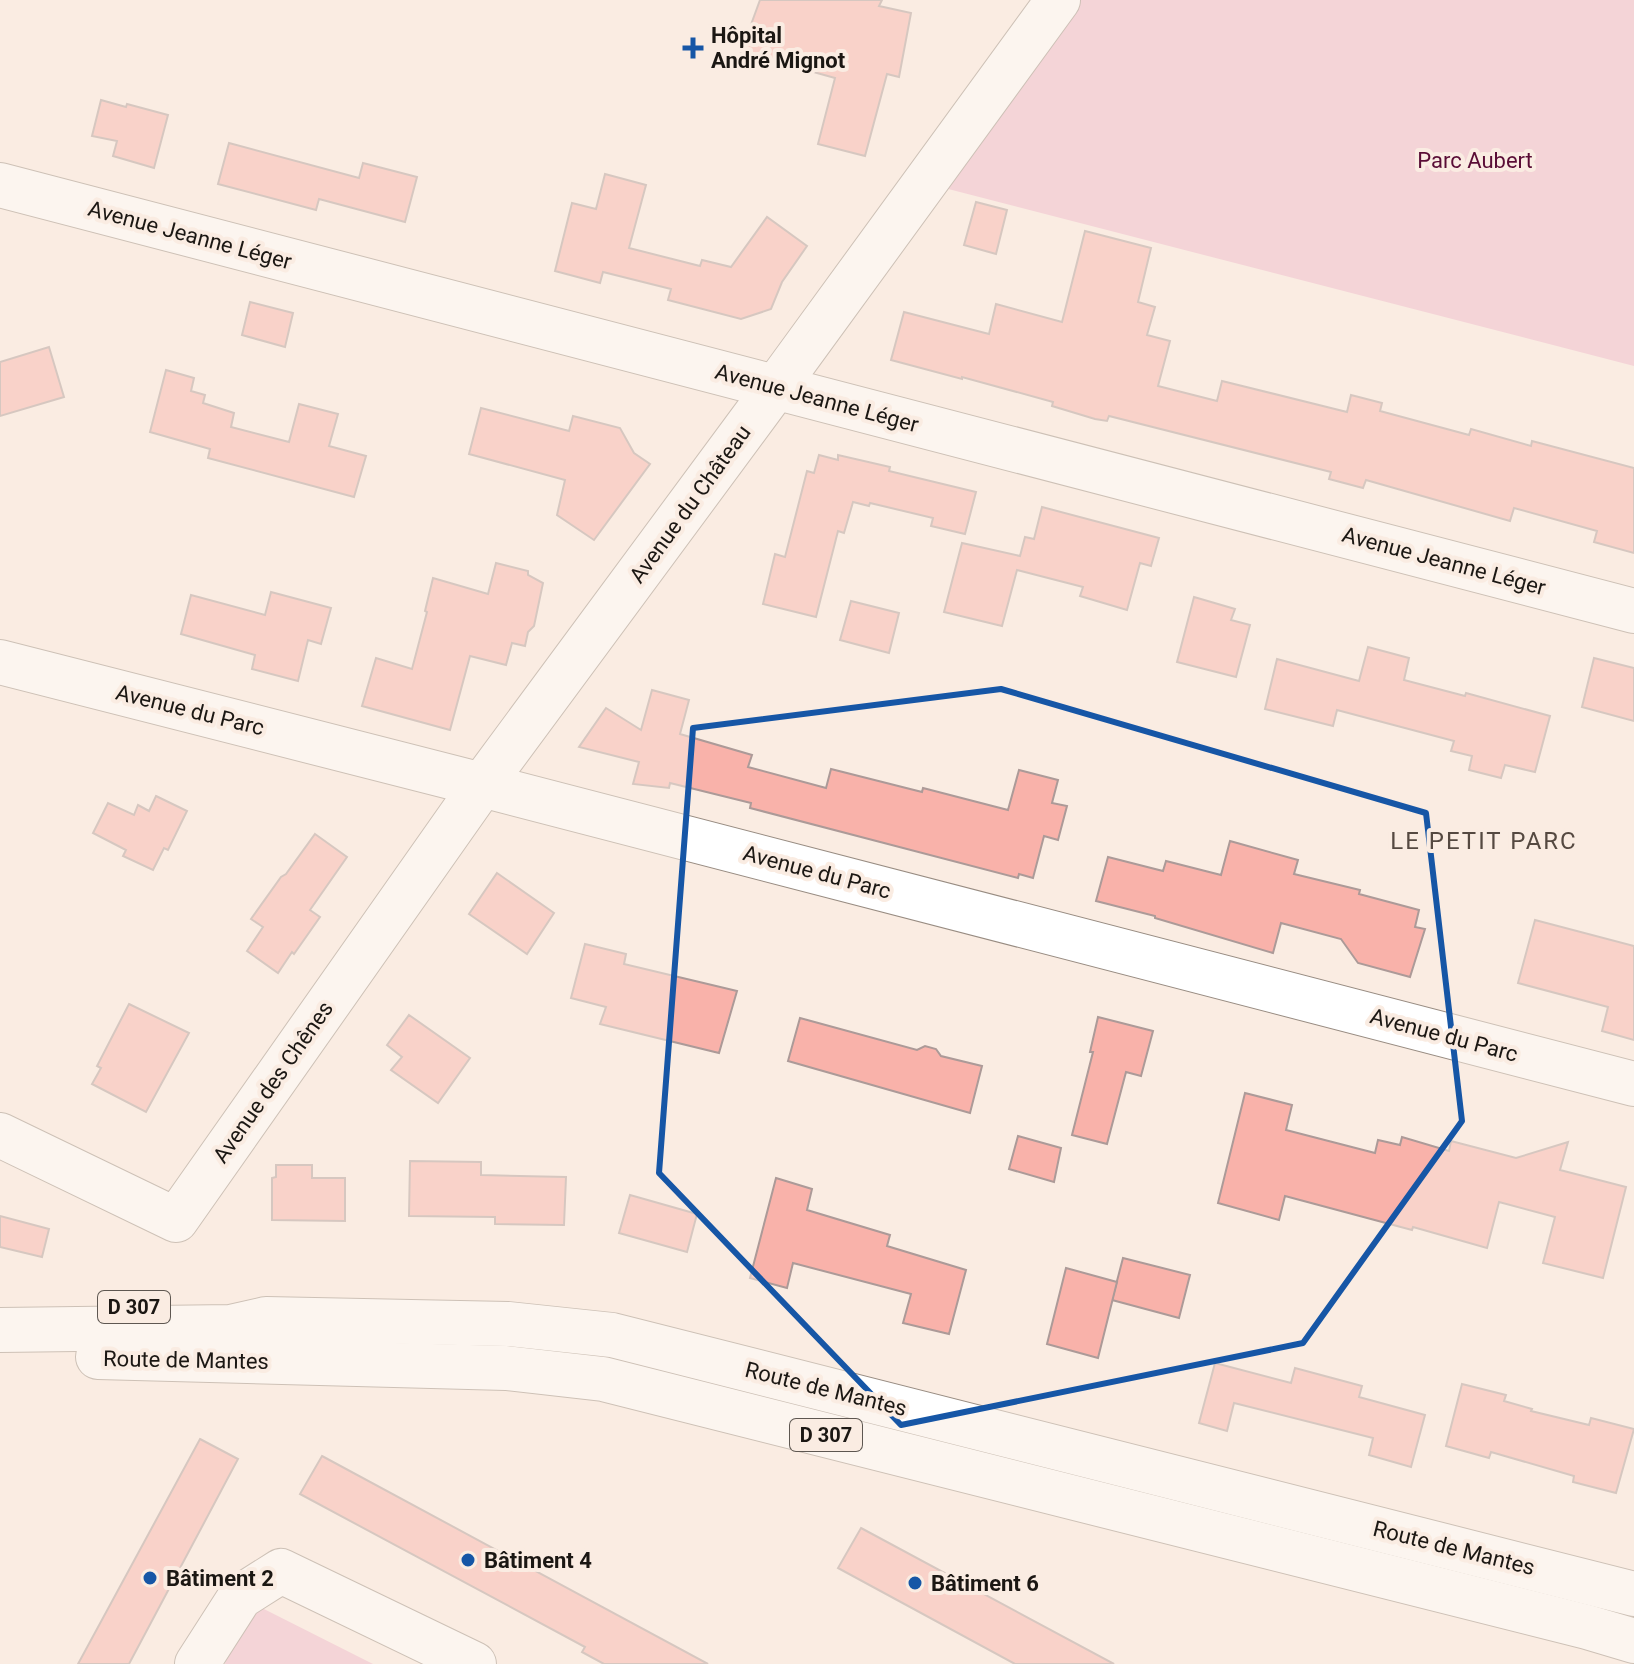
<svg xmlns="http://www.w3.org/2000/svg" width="1634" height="1664" font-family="Roboto,sans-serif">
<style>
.green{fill:#eeb5cb}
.building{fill:#f9b2aa;stroke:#ac9a98;stroke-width:2}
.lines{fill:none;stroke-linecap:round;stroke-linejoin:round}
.minor-casing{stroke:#988c82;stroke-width:46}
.major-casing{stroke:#988c82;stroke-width:46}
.minor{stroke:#fff;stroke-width:44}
.major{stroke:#fff;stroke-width:44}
.marked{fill:none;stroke:#1656a6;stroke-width:6;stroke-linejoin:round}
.poi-dot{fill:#1656a6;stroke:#faece2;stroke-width:3}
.labels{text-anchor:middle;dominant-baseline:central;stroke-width:8;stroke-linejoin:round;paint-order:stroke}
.shield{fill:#faece2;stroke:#5e5751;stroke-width:2}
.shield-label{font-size:20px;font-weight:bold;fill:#1b1713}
.poi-label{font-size:22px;font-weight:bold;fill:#1b1713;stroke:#faece2;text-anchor:start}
.park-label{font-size:22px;fill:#5a0d36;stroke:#faece2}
.street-label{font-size:22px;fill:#1b1713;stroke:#faece2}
.neighbourhood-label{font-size:24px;letter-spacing:2px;fill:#554941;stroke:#faece2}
</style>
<rect width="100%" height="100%" fill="#faece2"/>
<g class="green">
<polygon points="1038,0 1634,0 1634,366 925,183"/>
<polygon points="240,1597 373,1664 225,1664"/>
</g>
<g class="building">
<polygon points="760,0 882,0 879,6 911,13 899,77 887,74 865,156 818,144 835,78 741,52"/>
<polygon points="101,100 126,107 127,104 168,115 154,168 113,156 117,141 92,136"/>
<polygon points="229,143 359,178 363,163 417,177 405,222 319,199 316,210 218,184"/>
<polygon points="605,174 646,185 629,248 700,266 702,260 731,267 767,217 807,246 782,282 771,309 741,319 668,300 671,289 603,272 600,283 555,271 572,203 596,209"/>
<polygon points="976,202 1007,210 996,254 964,245"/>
<polygon points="1085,231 1151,248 1138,302 1155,307 1147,335 1170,341 1158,386 1217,401 1222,381 1347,412 1351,395 1382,403 1380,411 1469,435 1471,429 1531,446 1532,441 1634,468 1634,553 1594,542 1597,531 1514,508 1510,521 1366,480 1363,488 1329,479 1331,472 1109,416 1107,421 1095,419 1052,406 1053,402 962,377 962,379 891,360 904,312 989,334 996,304 1062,322"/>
<polygon points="250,302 293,313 285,347 242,335"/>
<polygon points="49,347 64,397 0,416 0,362"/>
<polygon points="166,370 194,378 191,391 205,395 203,403 234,413 231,427 289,442 299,404 338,414 329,446 366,456 354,497 208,458 210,449 150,432"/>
<polygon points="481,408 569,431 573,416 620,428 634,453 650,464 594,540 557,515 565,480 469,454"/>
<polygon points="819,455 838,460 838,455 890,467 889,471 976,492 965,534 931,526 933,518 870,503 869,506 853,502 844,533 838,531 816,617 763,604 775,554 785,557 807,471 814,473"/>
<polygon points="1042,507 1159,538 1151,566 1140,563 1127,610 1080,596 1083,587 1017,570 1002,626 944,612 962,543 1020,556 1025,537 1034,539"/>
<polygon points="496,563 528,571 528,575 543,583 534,626 528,632 525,646 512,643 506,665 470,656 450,730 362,706 376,658 412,669 427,612 425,611 433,578 488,594"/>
<polygon points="271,592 331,608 321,644 308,640 298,681 252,669 255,655 181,634 191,595 265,615"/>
<polygon points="1194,597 1235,609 1231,620 1250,625 1236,677 1177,662"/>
<polygon points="851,601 899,613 889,653 840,640"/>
<polygon points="1368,647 1409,658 1404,680 1465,696 1466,693 1550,716 1535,772 1505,765 1501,778 1469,770 1472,756 1451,751 1454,741 1337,710 1333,726 1265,709 1277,659 1359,681"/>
<polygon points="1594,658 1634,668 1634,721 1582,707"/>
<polygon points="652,690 689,700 680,734 752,755 748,767 826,788 831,769 922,792 923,788 1008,810 1019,770 1058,780 1052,803 1067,806 1058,840 1044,836 1033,878 1019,874 1018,878 750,808 751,803 670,783 669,788 633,784 639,762 579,747 606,708 641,730"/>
<polygon points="156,796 187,811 168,850 164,848 153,870 123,856 126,850 93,833 108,803 134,815 138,805 149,811"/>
<polygon points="315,834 347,857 310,910 320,917 294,954 292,952 278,973 247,951 263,927 251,919 281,877 286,874"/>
<polygon points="1230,841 1298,860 1294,874 1360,890 1359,894 1419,910 1415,927 1425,929 1410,977 1358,963 1341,939 1281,923 1273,953 1155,918 1155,916 1096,901 1108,857 1163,871 1166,861 1221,875"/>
<polygon points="497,873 554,913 527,954 469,914"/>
<polygon points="1535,920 1634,946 1634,1040 1602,1031 1608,1007 1518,983"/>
<polygon points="585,944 626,954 624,964 737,991 719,1053 600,1024 606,1007 571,998"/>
<polygon points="129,1004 189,1033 146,1112 92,1084 101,1068 97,1066"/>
<polygon points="409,1015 470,1058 438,1103 391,1070 402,1057 387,1045"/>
<polygon points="1098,1017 1153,1031 1141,1076 1126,1072 1107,1144 1072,1135 1093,1052 1090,1052"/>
<polygon points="800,1018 917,1050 925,1046 936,1049 941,1056 982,1066 970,1113 788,1061"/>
<polygon points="1245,1093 1292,1105 1286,1130 1375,1153 1378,1140 1400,1145 1402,1137 1449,1151 1451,1141 1516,1158 1568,1142 1560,1170 1626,1187 1603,1278 1543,1263 1555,1217 1499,1202 1487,1248 1413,1227 1412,1230 1285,1196 1279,1220 1218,1203"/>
<polygon points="1018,1136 1061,1148 1054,1182 1009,1169"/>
<polygon points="410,1161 481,1162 481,1175 566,1177 564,1225 495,1224 495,1217 409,1216"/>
<polygon points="276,1165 312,1165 312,1178 345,1178 345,1221 272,1220 272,1178 276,1177"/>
<polygon points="776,1178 812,1189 807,1210 890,1235 887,1246 966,1270 949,1334 903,1323 911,1294 793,1263 787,1288 750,1278"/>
<polygon points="630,1195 697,1214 687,1252 619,1233"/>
<polygon points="0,1216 49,1229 42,1257 0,1247"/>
<polygon points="1123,1258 1190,1275 1179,1318 1112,1300"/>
<polygon points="1066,1268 1117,1282 1098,1358 1047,1344"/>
<polygon points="1215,1363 1291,1383 1295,1368 1362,1386 1359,1397 1425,1415 1411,1467 1369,1455 1373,1438 1234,1403 1227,1431 1199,1423"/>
<polygon points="1462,1384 1506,1395 1504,1401 1532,1409 1531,1411 1589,1425 1591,1418 1634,1429 1616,1493 1573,1482 1574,1476 1491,1452 1489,1458 1446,1446"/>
<polygon points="200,1439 238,1459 129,1664 78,1664"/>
<polygon points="322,1456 708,1664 604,1664 582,1652 585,1647 300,1494"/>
<polygon points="861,1528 1114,1664 1015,1664 838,1568"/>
</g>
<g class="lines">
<defs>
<g id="minor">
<polyline points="0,185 1634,611"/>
<polyline points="0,662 482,785 1634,1084"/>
<polyline points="0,1135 176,1220 482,785 776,387 1058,0"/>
<polyline points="197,1664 240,1597 281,1571 474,1664"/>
</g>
<g id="major">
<polyline points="0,1330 231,1327 266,1319 508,1324 612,1335 1634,1594"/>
<polyline points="98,1357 506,1368 603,1379 1587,1627 1634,1641"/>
</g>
</defs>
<use href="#minor" class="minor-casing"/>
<use href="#major" class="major-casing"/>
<use href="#minor" class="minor"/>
<use href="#major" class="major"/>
</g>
<path d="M0 0H1634V1664H0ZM1001 689 1426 813 1462 1121 1303 1343 901 1425 659 1173 693 728Z" fill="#faece2" fill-opacity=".55" fill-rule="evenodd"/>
<path class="marked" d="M1001 689 1426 813 1462 1121 1303 1343 901 1425 659 1173 693 728Z"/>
<g class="poi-dot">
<path d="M689 36h8v8h8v8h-8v8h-8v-8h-8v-8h8z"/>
<circle cx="468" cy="1560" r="8"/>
<circle cx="150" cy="1578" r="8"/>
<circle cx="915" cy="1583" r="8"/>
</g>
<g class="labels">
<g class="shield">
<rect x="98" y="1291" width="72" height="32" rx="6"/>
<rect x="790" y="1419" width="72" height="32" rx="6"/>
</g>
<g class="shield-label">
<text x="134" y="1307">D 307</text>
<text x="826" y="1435">D 307</text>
</g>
<g class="poi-label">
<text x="711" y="35">Hôpital<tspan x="711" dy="25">André Mignot</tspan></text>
<text x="484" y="1560">Bâtiment 4</text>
<text x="166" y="1578">Bâtiment 2</text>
<text x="931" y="1583">Bâtiment 6</text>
</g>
<g class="park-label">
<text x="1475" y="160">Parc Aubert</text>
</g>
<g class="street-label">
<text transform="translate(190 235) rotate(15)">Avenue Jeanne Léger</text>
<text transform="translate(817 398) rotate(15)">Avenue Jeanne Léger</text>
<text transform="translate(690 504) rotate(-54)">Avenue du Château</text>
<text transform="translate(1444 561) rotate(15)">Avenue Jeanne Léger</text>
<text transform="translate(190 710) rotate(14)">Avenue du Parc</text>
<text transform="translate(817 872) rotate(15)">Avenue du Parc</text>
<text transform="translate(1444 1035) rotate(15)">Avenue du Parc</text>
<text transform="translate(273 1082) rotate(-55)">Avenue des Chênes</text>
<text transform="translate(186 1360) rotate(1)">Route de Mantes</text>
<text transform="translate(826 1389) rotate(14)">Route de Mantes</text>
<text transform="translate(1454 1548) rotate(14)">Route de Mantes</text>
</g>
<g class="neighbourhood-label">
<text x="1484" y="841">LE PETIT PARC</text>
</g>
</g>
</svg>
